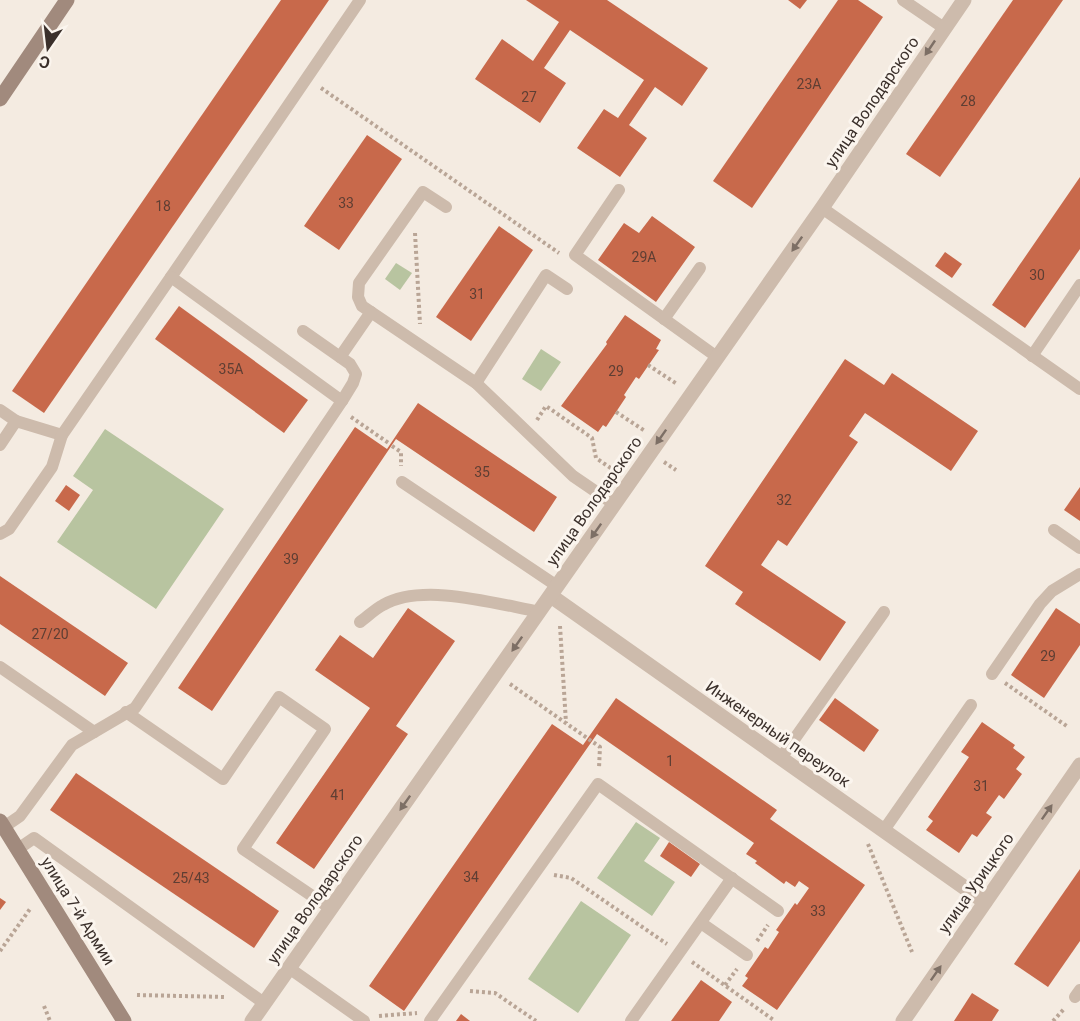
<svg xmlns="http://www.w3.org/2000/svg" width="1080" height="1021" font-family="Roboto,sans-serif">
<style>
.green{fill:#b8c4a0}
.building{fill:#c8694b}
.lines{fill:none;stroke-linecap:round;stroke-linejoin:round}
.path{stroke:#b9a596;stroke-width:4;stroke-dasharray:3 3;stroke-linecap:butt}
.lane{stroke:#cdbbac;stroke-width:12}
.street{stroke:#cdbbac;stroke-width:15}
.secondary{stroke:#a18a7d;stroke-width:15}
.oneway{fill:#7d6f65}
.labels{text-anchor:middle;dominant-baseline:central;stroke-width:6;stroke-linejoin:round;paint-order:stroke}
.number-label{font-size:14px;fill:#5e3e33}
.street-label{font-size:16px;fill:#3b302b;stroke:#fbf5ee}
</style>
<rect width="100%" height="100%" fill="#f4ebe1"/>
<g class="green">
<polygon points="396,263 412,273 400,290 385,279"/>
<polygon points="541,349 561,362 541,391 522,379"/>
<polygon points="105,429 224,509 156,609 57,542 93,490 73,476"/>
<polygon points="636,822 660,838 644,861 675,882 652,916 597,878"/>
<polygon points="581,901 631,935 578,1013 528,979"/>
</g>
<g class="building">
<polygon points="281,0 329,0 44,413 12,391"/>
<polygon points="526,0 607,0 708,68 682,106 655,87 629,125 647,138 620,177 577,148 604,109 618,118 644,80 570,30 544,68 566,83 540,123 475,79 502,39 533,61 559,22"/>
<polygon points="788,0 807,0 800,9"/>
<polygon points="838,0 858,0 883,17 752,208 713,181"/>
<polygon points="1013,0 1063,0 940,177 906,154"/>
<polygon points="367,135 402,159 339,250 304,226"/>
<polygon points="1080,177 1080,249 1025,328 992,305"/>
<polygon points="652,216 695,247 656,302 598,260 624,223 639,233"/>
<polygon points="499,226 533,250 471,341 436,317"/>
<polygon points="945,252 962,264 952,278 935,266"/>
<polygon points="179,306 308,400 284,433 155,339"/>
<polygon points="625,315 661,340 656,349 659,350 639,379 636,377 624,395 626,397 606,427 603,425 598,432 561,406 607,344 606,342"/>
<polygon points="845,359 884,385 892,373 978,431 951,471 865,413 849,436 858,442 787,546 778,540 761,565 846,622 820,661 735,604 743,592 705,566"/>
<polygon points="418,403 557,497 534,532 396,439 212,711 178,688 355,427 387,449"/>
<polygon points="66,485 80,495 69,511 55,501"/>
<polygon points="1080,487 1080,521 1064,510"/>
<polygon points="0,576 128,663 105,696 0,624"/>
<polygon points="408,608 455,641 396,726 408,734 314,869 276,843 370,708 315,670 340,635 373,658"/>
<polygon points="1056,608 1080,624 1080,645 1044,698 1011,675"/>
<polygon points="616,698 777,810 770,819 865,885 777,1010 742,986 748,978 745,976 765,947 768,949 779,932 776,930 795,903 797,905 809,888 799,881 795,887 786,881 784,884 755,863 757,861 746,854 754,843 597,734 404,1011 369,986 552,724 583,745"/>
<polygon points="835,698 879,730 864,752 819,720"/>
<polygon points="982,722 1015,745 1013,748 1025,757 1016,769 1022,774 1004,799 999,795 986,813 992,817 977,837 972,834 959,853 926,830 933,821 928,817 969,757 961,752"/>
<polygon points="76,773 279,911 254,948 50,810"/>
<polygon points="669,842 700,864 691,877 660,856"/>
<polygon points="1080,869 1080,941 1048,987 1014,964"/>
<polygon points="0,898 6,902 0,910"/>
<polygon points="701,980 732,1002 719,1021 671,1021"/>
<polygon points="972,993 999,1010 992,1021 954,1021"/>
<polygon points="461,1014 470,1021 456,1021"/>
</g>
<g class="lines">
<g class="path">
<polyline points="321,88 559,253"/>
<polyline points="415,233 420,324"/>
<polyline points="648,365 677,384"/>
<polyline points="616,412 645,431"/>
<polyline points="351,417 390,444"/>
<polyline points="537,420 546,406 592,438 596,458 615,471"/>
<polyline points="392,446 401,452 401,466"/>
<polyline points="664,462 676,470"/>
<polyline points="560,626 566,723"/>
<polyline points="1005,683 1068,727"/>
<polyline points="510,684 600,747 599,768"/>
<polyline points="868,844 912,952"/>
<polyline points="554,875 571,878 667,944"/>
<polyline points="757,941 768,925"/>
<polyline points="0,951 30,909"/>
<polyline points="692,962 775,1021"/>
<polyline points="725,985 737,969"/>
<polyline points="470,991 495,993 536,1021"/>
<polyline points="137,995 226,997"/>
<polyline points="44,1006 50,1021"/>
<polyline points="379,1016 417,1013"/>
<polyline points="1053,1021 1065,1008"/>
</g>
<g class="lane">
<polyline points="903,0 944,28"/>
<polyline points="619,190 575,255 717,357"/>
<polyline points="446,207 423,192 359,283 358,297 362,306 476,383 573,476 614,504"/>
<polyline points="822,208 1080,389"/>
<polyline points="171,277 360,0"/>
<polyline points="664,319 700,268"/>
<polyline points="1032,356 1080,285"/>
<polyline points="340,357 371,312"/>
<polyline points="476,383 546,275 567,289"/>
<polyline points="0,410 16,421"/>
<polyline points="0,445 16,421 62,435 171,277 342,401 353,383 356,374 350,364 303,331"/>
<polyline points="402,482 557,586"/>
<polyline points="1054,530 1080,548"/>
<polyline points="0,534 9,529 52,467 62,435"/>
<path d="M360 622C367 617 375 609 383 605 423 582 496 604 540 612"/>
<polyline points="0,667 94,732"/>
<polyline points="992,674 1040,604 1052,591 1080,574"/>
<polyline points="126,712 223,779 279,697 325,729 243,849 330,908"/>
<polyline points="781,758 884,612"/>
<polyline points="4,827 20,816 72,745 135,708 342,401"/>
<polyline points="884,830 971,705"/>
<polyline points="18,849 34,838 264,1003"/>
<polyline points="701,923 747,955"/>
<polyline points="289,968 364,1021"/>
<polyline points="1075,997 1080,990"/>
<polyline points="430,1021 598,784 778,911"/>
<polyline points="631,1021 732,878"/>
</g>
<g class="street">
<polyline points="551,596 985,902"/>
<polyline points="252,1021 822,208 964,0"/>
<polyline points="903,1021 1080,765"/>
</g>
<g class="secondary">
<polyline points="0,99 67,0"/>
<polyline points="0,821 124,1021"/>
</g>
</g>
<defs><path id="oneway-solid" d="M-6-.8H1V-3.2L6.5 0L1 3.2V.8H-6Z" transform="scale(1.5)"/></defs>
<g class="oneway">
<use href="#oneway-solid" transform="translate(930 48) rotate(124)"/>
<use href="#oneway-solid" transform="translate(797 244) rotate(125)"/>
<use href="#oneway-solid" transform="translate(661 437) rotate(125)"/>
<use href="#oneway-solid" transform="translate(596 531) rotate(125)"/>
<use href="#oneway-solid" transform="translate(517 644) rotate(125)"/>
<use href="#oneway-solid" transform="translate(405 803) rotate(125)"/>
<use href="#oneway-solid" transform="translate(1047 812) rotate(-55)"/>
<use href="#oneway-solid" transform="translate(936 973) rotate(-55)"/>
</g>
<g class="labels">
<g class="number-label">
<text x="809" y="84">23А</text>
<text x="529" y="97">27</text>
<text x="968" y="101">28</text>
<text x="346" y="203">33</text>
<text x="163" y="206">18</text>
<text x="644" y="257">29А</text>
<text x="1037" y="275">30</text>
<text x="477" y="294">31</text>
<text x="231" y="369">35А</text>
<text x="616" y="371">29</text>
<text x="482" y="472">35</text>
<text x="784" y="500">32</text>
<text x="291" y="559">39</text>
<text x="50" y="634">27/20</text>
<text x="1048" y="656">29</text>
<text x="670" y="761">1</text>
<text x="981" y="786">31</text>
<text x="338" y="795">41</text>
<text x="471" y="877">34</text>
<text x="191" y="878">25/43</text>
<text x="818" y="911">33</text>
</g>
<g class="street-label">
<text transform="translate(872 102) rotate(-56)">улица Володарского</text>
<text transform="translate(594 501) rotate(-55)">улица Володарского</text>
<text transform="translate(778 734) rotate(35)">Инженерный переулок</text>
<text transform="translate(976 883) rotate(-55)">улица Урицкого</text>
<text transform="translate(315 899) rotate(-55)">улица Володарского</text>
<text transform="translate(78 911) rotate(58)">улица 7-й Армии</text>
</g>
</g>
<g transform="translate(48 48) rotate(194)" stroke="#fbf5ee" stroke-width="4.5" paint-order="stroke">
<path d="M0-4.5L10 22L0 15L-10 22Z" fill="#3b302b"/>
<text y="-9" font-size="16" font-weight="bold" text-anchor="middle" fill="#3b302b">С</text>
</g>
</svg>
